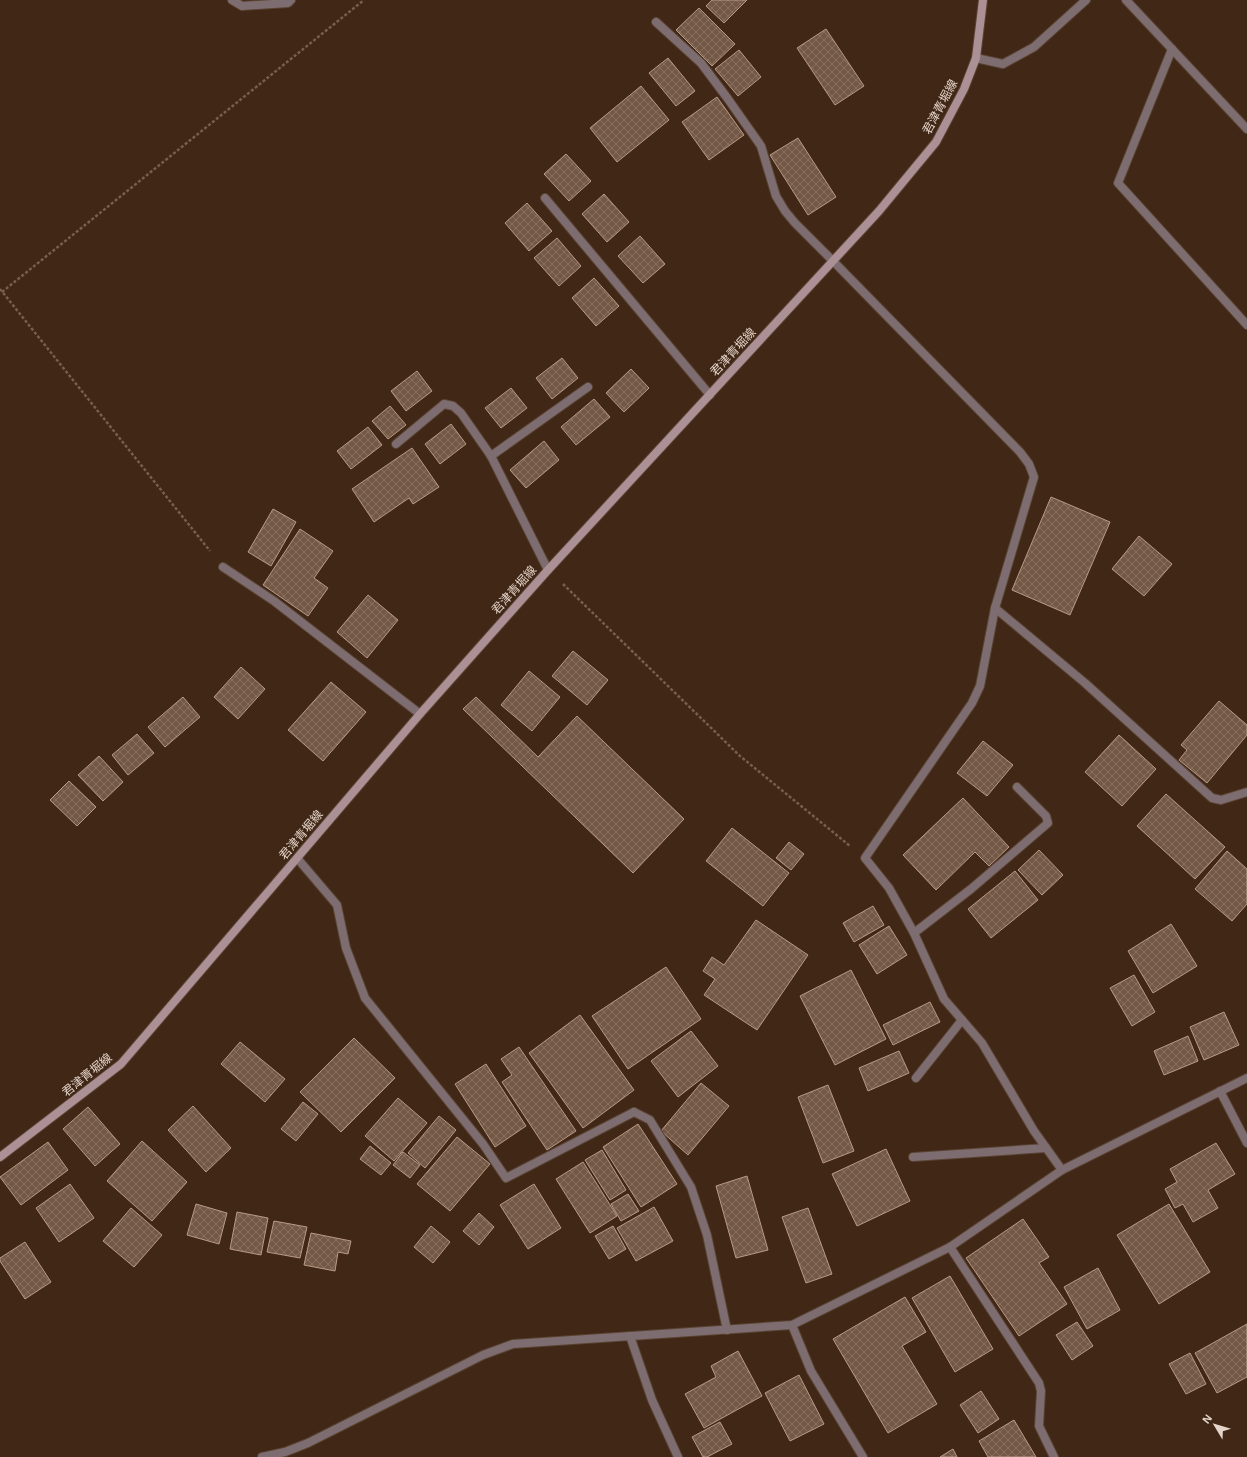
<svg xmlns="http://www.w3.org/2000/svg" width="1247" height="1457" font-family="Helvetica,'Noto Sans JP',sans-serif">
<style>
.building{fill:url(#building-cross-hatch);stroke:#b99a86}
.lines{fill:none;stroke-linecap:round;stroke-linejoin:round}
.lane-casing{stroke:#5a4333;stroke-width:10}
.street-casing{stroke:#5a4333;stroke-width:10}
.secondary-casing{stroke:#5a4333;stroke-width:10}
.path{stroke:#765f50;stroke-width:2.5;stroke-dasharray:3 2;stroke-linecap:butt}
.lane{stroke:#7e6d70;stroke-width:8}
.street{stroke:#7e6d70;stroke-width:8}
.secondary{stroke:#ab9195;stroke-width:8}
.labels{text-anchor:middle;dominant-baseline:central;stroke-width:4;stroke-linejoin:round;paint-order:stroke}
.street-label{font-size:12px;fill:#e4d4c9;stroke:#402716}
</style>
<defs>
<pattern id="building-cross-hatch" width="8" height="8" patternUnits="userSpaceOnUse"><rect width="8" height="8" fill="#745846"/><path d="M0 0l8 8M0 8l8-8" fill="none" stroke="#886f5f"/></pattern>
</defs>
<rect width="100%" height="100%" fill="#402716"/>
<g class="building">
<polygon points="712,0 747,0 724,23 706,6"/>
<polygon points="699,8 735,44 712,66 676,30"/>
<polygon points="826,29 864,86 835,105 797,48"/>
<polygon points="739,50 761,77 738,96 715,69"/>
<polygon points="668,58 695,91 676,106 649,73"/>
<polygon points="641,86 669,120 617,162 590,128"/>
<polygon points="717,97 744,135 709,160 682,122"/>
<polygon points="798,138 836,197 808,215 770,155"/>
<polygon points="566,154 591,181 569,201 544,174"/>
<polygon points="604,194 629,222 607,242 582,214"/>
<polygon points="527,203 552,231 529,251 505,223"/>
<polygon points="640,236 665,264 643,283 618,256"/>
<polygon points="557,238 581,266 559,286 534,258"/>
<polygon points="594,278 619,306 596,326 572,298"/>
<polygon points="562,358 578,378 552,399 536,378"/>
<polygon points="631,369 649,388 624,412 606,393"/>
<polygon points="417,371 432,391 406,411 391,391"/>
<polygon points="511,388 527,408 501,428 485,408"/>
<polygon points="594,399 610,417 576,445 561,427"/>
<polygon points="390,406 406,425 388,439 372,421"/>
<polygon points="451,424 466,444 440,464 425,444"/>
<polygon points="368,427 382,445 351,469 337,451"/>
<polygon points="544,441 559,460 526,488 510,470"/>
<polygon points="412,448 439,487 413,504 409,498 374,522 352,489"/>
<polygon points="1051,497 1110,522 1070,615 1012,590"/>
<polygon points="273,509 296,522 271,566 248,552"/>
<polygon points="300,529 333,551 314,578 328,588 308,616 263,585"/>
<polygon points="1139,536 1172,564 1144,596 1112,569"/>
<polygon points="368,595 398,620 367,658 337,632"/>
<polygon points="573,651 608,680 587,705 552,676"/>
<polygon points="241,667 265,689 238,719 214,697"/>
<polygon points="529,671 560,697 532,731 501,705"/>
<polygon points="331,682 366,712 323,761 288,730"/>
<polygon points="183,697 200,717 165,747 148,727"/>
<polygon points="476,697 538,757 577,716 684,819 633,873 463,709"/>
<polygon points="1219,701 1247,725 1247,735 1207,783 1179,760 1187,750 1181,745"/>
<polygon points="137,734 154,753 128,775 112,755"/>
<polygon points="1119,735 1156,769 1122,806 1085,772"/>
<polygon points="983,741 1013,765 987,796 957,773"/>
<polygon points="99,756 123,782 103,801 78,775"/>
<polygon points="69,781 96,807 77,826 50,800"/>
<polygon points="1166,794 1225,847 1195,879 1137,826"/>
<polygon points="963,798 1009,847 989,866 975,852 936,890 903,855"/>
<polygon points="732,828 789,873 763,906 706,861"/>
<polygon points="789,842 804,854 791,870 776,858"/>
<polygon points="1039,850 1063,875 1042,895 1018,870"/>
<polygon points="1227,851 1247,869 1247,904 1232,921 1195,889"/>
<polygon points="1015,871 1038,900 991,938 968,909"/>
<polygon points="873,906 884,925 854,942 843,923"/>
<polygon points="756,920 808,955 757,1030 704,995 715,979 703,971 712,957 724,965"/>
<polygon points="1171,924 1197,966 1153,993 1128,951"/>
<polygon points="889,926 907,955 877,974 859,945"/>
<polygon points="666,967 701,1019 628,1069 592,1016"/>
<polygon points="851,970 886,1039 835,1065 800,996"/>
<polygon points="1134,975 1155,1012 1132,1026 1110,988"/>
<polygon points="930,1002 940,1022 893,1045 883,1025"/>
<polygon points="1224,1012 1239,1045 1204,1060 1190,1027"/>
<polygon points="580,1015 634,1090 583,1128 529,1053"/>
<polygon points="691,1031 718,1066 678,1097 651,1061"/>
<polygon points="1188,1036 1198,1061 1164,1075 1154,1051"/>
<polygon points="354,1038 395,1078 341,1132 300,1092"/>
<polygon points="240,1042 285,1079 265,1102 221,1064"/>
<polygon points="519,1047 576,1131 547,1150 502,1082 512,1075 501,1059"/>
<polygon points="899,1051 909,1073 868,1091 859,1068"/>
<polygon points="486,1064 526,1126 495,1147 455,1084"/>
<polygon points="701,1083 729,1106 688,1155 661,1131"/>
<polygon points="828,1085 854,1151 823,1163 798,1097"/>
<polygon points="398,1098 427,1123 394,1161 365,1136"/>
<polygon points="303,1102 318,1114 296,1141 281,1129"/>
<polygon points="193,1106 231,1148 206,1172 168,1130"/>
<polygon points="88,1107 120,1144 95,1166 63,1129"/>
<polygon points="439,1116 456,1130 425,1168 408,1153"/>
<polygon points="638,1124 677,1184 641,1207 603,1147"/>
<polygon points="457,1137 490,1164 450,1211 417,1184"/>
<polygon points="142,1141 187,1182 152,1221 107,1181"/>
<polygon points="48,1142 68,1170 21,1205 0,1177"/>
<polygon points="1216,1143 1235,1174 1208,1190 1218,1208 1193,1222 1183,1204 1175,1208 1165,1189 1177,1182 1170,1169"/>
<polygon points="370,1146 391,1163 381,1175 360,1159"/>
<polygon points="886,1149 910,1201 857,1226 832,1174"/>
<polygon points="602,1150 626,1190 610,1200 585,1160"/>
<polygon points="403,1152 420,1165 410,1178 393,1165"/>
<polygon points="583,1162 617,1216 590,1233 556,1179"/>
<polygon points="747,1176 768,1250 736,1258 716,1186"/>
<polygon points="70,1184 94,1218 59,1242 36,1208"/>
<polygon points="534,1184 561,1228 528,1249 500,1205"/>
<polygon points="628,1194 639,1211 621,1221 611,1204"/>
<polygon points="196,1204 227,1213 219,1244 187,1235"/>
<polygon points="1169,1204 1210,1272 1159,1304 1117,1235"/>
<polygon points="654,1207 673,1241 636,1261 617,1228"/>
<polygon points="131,1208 162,1235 134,1267 103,1241"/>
<polygon points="808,1208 832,1274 806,1283 782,1217"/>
<polygon points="237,1212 268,1218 261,1255 230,1249"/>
<polygon points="479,1213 494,1227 479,1245 463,1231"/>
<polygon points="1023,1219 1049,1257 1039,1263 1067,1304 1019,1336 966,1258"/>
<polygon points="274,1221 307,1227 300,1258 267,1252"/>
<polygon points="431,1226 450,1242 433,1263 414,1247"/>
<polygon points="613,1226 626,1249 609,1259 595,1236"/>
<polygon points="311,1233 351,1241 348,1254 338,1252 335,1271 304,1265"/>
<polygon points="25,1242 51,1282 25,1299 0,1261 0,1258"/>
<polygon points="1098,1268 1120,1310 1087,1329 1064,1287"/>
<polygon points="950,1276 993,1349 955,1372 912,1298"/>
<polygon points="905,1297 926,1332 902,1346 937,1404 888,1433 833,1339"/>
<polygon points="1077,1322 1093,1346 1072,1360 1056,1335"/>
<polygon points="1247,1324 1247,1377 1217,1393 1195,1353"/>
<polygon points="738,1351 762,1396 704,1428 685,1394 716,1377 711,1366"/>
<polygon points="1190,1353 1206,1384 1186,1394 1169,1364"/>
<polygon points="799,1375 824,1424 790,1441 765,1393"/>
<polygon points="981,1391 999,1419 978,1433 960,1405"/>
<polygon points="1014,1420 1036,1457 988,1457 979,1441"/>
<polygon points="720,1422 732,1444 707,1457 703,1457 692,1437"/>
<polygon points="953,1449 957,1457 940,1457"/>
</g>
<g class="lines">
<defs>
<g id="lane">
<polyline points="232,0 242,6 288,3 291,0"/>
<polyline points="656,22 701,63 728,99 761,146 776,196 785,211 795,223 833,261"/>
<polyline points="396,444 444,404 453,406 461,413 491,456 548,570"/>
<polyline points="223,567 274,601 420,714"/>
<polyline points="995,608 1085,683 1212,798 1221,800 1247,792"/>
<polyline points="914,933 971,889 1048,823 1046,816 1017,787"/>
<polyline points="916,1078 962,1020"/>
<polyline points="1220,1091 1247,1143"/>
<polyline points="634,1112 650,1120 691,1187 707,1235 727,1330"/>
<polyline points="913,1157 1046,1148"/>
<polyline points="950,1247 1039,1383 1041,1391 1039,1426 1054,1457"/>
<polyline points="792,1325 811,1371 863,1457"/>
</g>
<g id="street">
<polyline points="1126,0 1247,129"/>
<polyline points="1172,49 1118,183 1247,325"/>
<polyline points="976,58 1003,64 1034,47 1086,0"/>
<polyline points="545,198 710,395"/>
<polyline points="833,261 1020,452 1029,464 1034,477 995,608 980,686 972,703 865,858 889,888 914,933 944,999 982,1043 1034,1131 1062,1170"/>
<polyline points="491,456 588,387"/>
<polyline points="297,858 337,905 346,948 365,998 483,1144 506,1178 634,1112"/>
<polyline points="630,1336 652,1400 678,1457"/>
<polyline points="262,1457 285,1452 308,1443 483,1355 513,1344 792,1325 950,1247 1062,1170 1247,1078"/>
</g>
<polyline id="secondary" points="0,1157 121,1064 420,714 548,570 879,211 936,142 964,89 976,58 983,0"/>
</defs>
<use href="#lane" class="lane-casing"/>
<use href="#street" class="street-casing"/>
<use href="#secondary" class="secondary-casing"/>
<g class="path">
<polyline points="0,289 210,551"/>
<polyline points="2,292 364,0"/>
<polyline points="563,584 740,756 850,846"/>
</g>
<use href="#lane" class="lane"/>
<use href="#street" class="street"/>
<use href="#secondary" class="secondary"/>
</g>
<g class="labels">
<g class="street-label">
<text transform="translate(940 107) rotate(-62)">君津青堀線</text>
<text transform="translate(733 352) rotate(-47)">君津青堀線</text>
<text transform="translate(514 590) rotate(-48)">君津青堀線</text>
<text transform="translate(301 835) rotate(-50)">君津青堀線</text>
<text transform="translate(87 1075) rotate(-39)">君津青堀線</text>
</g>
</g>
<g transform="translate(1215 1425) rotate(308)" stroke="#402716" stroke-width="3" paint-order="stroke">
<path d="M0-3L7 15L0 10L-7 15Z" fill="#e4d4c9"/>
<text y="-6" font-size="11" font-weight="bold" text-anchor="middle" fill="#e4d4c9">N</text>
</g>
</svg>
